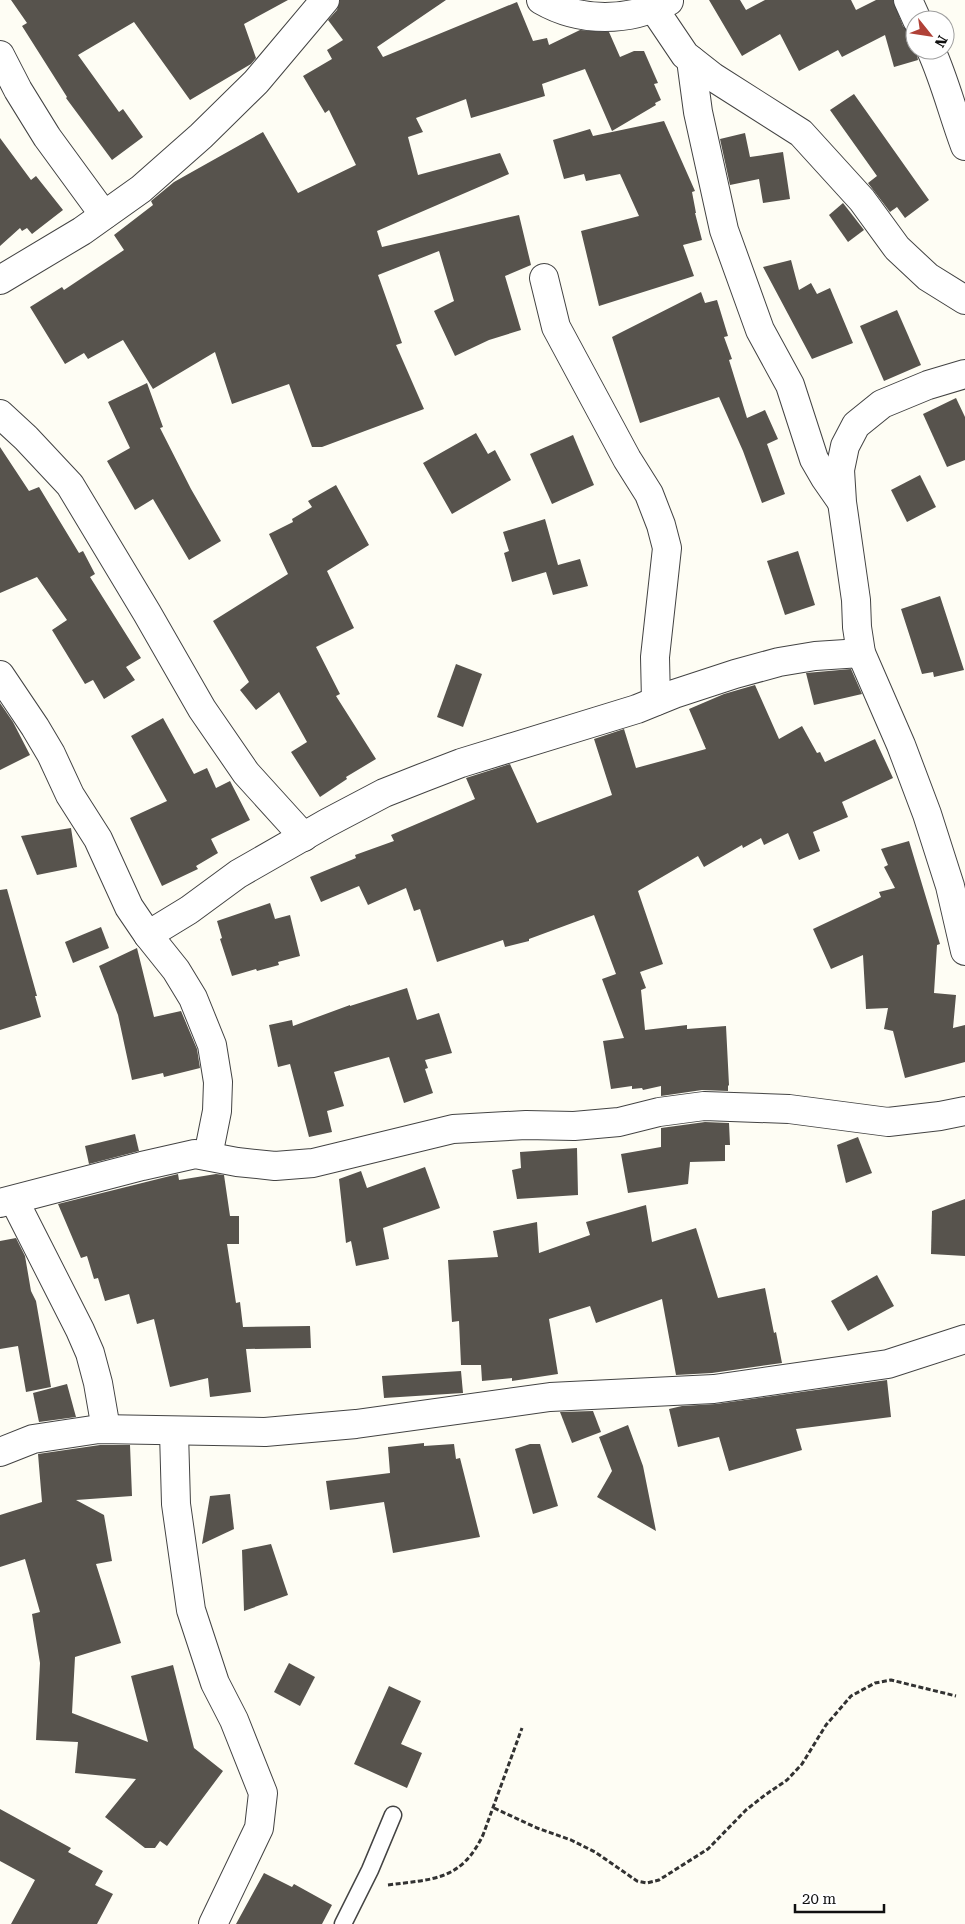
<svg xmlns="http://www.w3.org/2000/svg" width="965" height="1924" font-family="'Roboto Serif',serif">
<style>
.building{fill:#57534d}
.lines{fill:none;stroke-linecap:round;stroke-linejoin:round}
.lane-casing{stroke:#434343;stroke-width:19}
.street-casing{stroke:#434343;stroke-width:30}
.path{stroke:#323232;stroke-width:3;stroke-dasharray:5 2.5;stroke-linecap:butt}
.lane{stroke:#fff;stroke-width:16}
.street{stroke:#fff;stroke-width:28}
</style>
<rect width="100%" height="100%" fill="#fefdf4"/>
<g class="building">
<polygon points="11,0 288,0 244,24 256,58 251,64 190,100 134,22 78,55 119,112 123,109 143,137 112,160 66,98 67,97 22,26 27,23"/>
<polygon points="340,0 446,0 377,47 383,57 517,2 533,41 547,38 549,45 580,30 609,32 620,57 634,51 644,51 658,83 654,84 661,100 655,103 656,105 612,131 585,69 542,84 545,96 471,118 466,99 416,118 423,132 408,137 418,175 500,153 509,174 377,231 382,247 519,215 531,265 505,276 521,330 489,340 455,356 434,311 454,301 439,251 378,275 402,343 396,345 424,409 322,447 312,447 289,384 232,404 215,352 153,389 123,340 88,359 84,353 65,364 30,307 62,287 64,290 124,250 114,235 153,205 151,201 174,182 263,132 298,193 356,165 329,110 325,113 303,76 332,59 327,50 343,40 328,20 337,10"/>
<polygon points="709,0 740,0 746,10 765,0 851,0 856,10 876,0 893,0 903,26 910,33 915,45 918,60 894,67 885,35 842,57 838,50 799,71 780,34 742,56"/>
<polygon points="854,94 929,200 905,218 897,207 890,212 868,183 877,176 830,110"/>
<polygon points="664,121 695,191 692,192 696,213 695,213 702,240 683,245 694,276 599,306 581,231 639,216 620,174 586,181 584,174 564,179 553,140 590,129 593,136"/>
<polygon points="745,133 750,157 783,152 790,199 763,203 759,179 730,185 720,139"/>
<polygon points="0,138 31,180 36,176 63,210 32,234 27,228 22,231 20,228 0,246"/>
<polygon points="843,203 864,230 848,242 829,215"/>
<polygon points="791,260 799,290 811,283 817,294 830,288 853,343 812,359 763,267"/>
<polygon points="701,292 705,303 717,300 728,336 724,337 732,359 729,360 747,418 765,410 778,439 767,444 785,494 762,503 743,451 719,397 640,423 612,337"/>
<polygon points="897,310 921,365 884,381 860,326"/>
<polygon points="147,383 163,427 160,428 191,489 221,541 189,560 153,499 135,510 107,461 130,448 108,402"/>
<polygon points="956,398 965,417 965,460 947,467 923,414"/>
<polygon points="476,433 488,454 495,450 511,480 452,514 423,463"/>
<polygon points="573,435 594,485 552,504 530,454"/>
<polygon points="0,447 29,491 39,487 79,553 83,551 95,574 90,577 141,658 126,667 135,680 104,699 93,680 85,684 52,630 67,620 37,577 0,593"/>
<polygon points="920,475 936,507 907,522 891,490"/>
<polygon points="336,485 369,545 327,571 354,628 316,647 340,694 336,696 376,759 346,777 347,779 320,797 291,752 307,742 279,692 256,710 240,690 249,682 213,621 288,574 269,534 293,522 292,519 312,507 308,501"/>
<polygon points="545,519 558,565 580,559 588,586 553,595 546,572 512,582 504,553 509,551 503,532"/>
<polygon points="798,551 815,605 785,615 767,561"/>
<polygon points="940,596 964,670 934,677 933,672 922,674 901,609"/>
<polygon points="456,664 482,674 463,727 437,717"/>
<polygon points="851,669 862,694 814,705 806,673"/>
<polygon points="755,685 779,739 802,726 817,753 820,752 825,762 875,739 893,778 842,802 848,817 813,832 820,851 799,860 788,833 764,845 761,838 743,848 742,845 704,867 698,856 638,891 663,964 640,972 646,988 641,990 645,1030 687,1025 687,1029 726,1026 729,1085 728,1086 728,1091 702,1090 661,1096 661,1086 643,1090 642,1088 632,1089 632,1086 611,1089 603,1041 624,1038 602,979 616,974 594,915 529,939 529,941 505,947 503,940 437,962 420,909 414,911 406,888 368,905 359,886 321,902 310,877 356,858 355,855 394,841 391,835 475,799 466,778 510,764 537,823 612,795 594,739 624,729 636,768 706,749 689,709 724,694"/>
<polygon points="0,703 13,722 30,755 0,770"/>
<polygon points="163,718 194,774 207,768 216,788 230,781 250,820 211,839 218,853 196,866 198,869 162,886 130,818 167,801 131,736"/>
<polygon points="71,828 77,867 37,875 21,836"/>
<polygon points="909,841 940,944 937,945 934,993 956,995 953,1028 965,1025 965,1062 905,1078 893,1031 884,1029 888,1008 866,1009 863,955 831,969 813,929 881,897 879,892 895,888 884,867 888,865 881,849"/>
<polygon points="7,889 37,996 35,996 41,1017 0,1030 0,890"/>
<polygon points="270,903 275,919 290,915 300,956 278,962 279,965 257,971 256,969 232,976 220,939 222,938 217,921"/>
<polygon points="101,927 109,948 73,963 65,942"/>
<polygon points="137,948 154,1017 181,1011 197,1049 200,1068 164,1077 163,1073 132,1080 118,1015 99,966"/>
<polygon points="407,988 417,1020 439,1013 452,1053 425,1060 428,1068 425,1069 433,1093 404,1103 389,1057 334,1072 344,1106 327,1111 332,1132 309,1137 290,1064 278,1067 269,1025 292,1020 293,1026 350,1005 350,1006"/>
<polygon points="705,1122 729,1123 730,1145 725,1145 725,1161 690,1162 688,1184 628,1193 621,1154 661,1147 661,1128"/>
<polygon points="135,1134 139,1151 89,1164 85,1146"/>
<polygon points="858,1137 872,1173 846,1183 837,1145"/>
<polygon points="577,1148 578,1195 517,1199 512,1170 521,1168 520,1152"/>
<polygon points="425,1167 440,1208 383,1228 389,1259 356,1266 351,1241 346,1243 339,1179 361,1171 367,1188"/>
<polygon points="178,1174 179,1180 216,1174 224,1175 230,1216 239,1216 239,1244 227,1244 236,1303 240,1302 243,1327 310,1326 311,1348 246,1349 251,1392 210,1397 208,1378 170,1387 154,1319 137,1324 129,1294 105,1301 98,1278 94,1279 87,1256 81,1258 58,1204"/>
<polygon points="965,1199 965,1256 931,1254 932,1211"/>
<polygon points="646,1205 652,1242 696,1228 718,1298 765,1288 774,1333 776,1332 782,1363 712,1373 676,1375 662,1299 596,1323 590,1306 549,1319 558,1374 512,1381 512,1378 482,1381 481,1365 461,1365 459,1321 452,1322 448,1260 498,1257 493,1231 537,1222 539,1253 590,1235 586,1222"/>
<polygon points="16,1238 25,1256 31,1291 36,1301 51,1387 26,1392 18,1346 0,1349 0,1241"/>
<polygon points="877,1275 894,1306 848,1331 831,1301"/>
<polygon points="461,1371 463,1393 384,1398 382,1376"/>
<polygon points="887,1380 891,1417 796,1429 802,1450 729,1471 719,1437 678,1447 669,1409 682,1406 716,1404"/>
<polygon points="67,1384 76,1417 39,1422 33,1393"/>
<polygon points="593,1411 601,1432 572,1443 560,1412"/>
<polygon points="628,1425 643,1466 656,1531 597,1497 612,1471 599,1437"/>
<polygon points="424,1443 424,1446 454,1444 456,1459 460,1458 480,1537 393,1553 384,1502 330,1510 326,1481 390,1473 388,1447"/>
<polygon points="530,1444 540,1444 558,1506 533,1514 515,1449"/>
<polygon points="100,1445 130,1445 132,1496 76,1500 104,1515 112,1561 96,1564 121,1643 75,1657 72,1713 148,1742 131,1676 173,1665 194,1748 223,1771 167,1846 160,1841 155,1848 145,1848 105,1817 136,1779 75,1773 78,1742 36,1740 40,1663 32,1614 40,1612 25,1559 0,1567 0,1515 42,1502 38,1454"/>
<polygon points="230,1494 234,1529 202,1544 210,1496"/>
<polygon points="271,1544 288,1595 244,1611 242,1550"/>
<polygon points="289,1663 315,1677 300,1706 274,1692"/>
<polygon points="389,1686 421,1701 401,1744 422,1753 407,1788 354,1764"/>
<polygon points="0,1809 71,1848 68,1852 103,1871 95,1885 113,1894 97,1924 11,1924 35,1880 0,1861"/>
<polygon points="264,1873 292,1887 294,1884 332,1905 322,1924 236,1924"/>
</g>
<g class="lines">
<defs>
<polyline id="lane" points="343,1924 370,1870 393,1815"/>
<g id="street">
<path d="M541 0C581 23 629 22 669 1"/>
<polyline points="908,0 917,20"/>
<polyline points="654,9 685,55 713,77 801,133 862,200 897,248 928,277 965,300"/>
<path d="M931 50C945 81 953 114 965 146"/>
<polyline points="0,55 18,90 47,137 104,215"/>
<polyline points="691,60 698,112 724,230 760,330 790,385 814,459 825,478 841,501"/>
<polyline points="544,278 556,327 627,459 649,494 661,525 667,548 655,657 656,701"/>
<polyline points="0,280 82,231 141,189 201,136 256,82 325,0"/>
<polyline points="965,374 928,385 882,404 856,425 845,446 840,470 842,502 856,600 857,627 861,653 901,745 927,814 950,886 965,951"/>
<polyline points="0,414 26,438 70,485 147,613 202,709 246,773 304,837"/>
<polyline points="0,675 35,727 51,754 70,795 98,839 129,907 148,935 176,970 193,998 212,1045 218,1082 217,1111 208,1156"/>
<polyline points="148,935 189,910 238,874 327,823 384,793 422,778 461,763 637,709 674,694 735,674 779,662 815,656 861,653"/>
<polyline points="14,1200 80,1330 90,1353 98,1383 106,1429"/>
<polyline points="0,1203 142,1166 195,1154 237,1162 275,1166 313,1163 453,1129 526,1125 574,1126 619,1122 659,1112 704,1106 789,1109 888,1122 940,1116 965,1111"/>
<polyline points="174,1432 176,1504 191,1610 215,1683 234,1720 263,1793 259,1828 213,1924"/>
<polyline points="0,1452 33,1439 99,1429 265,1432 356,1424 550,1397 714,1389 888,1364 965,1339"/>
</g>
</defs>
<use href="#lane" class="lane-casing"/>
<use href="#street" class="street-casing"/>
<g class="path">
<polyline points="494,1808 537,1828 571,1840 595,1852 637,1881 647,1883 659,1880 708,1849 746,1810 765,1795 787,1780 802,1764 826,1725 851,1696 875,1683 891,1680 956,1696"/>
<path d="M388 1885C433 1879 461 1881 483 1835L522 1728"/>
</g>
<use href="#lane" class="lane"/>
<use href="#street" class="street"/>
</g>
<g transform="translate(930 35) rotate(120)"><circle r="24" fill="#ffffff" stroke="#9f9f9f"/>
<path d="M0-4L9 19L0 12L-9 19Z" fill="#b04137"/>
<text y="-8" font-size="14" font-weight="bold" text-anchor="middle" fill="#101010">N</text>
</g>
<path d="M795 1904v8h89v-8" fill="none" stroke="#101010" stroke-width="2.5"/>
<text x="802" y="1904" font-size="15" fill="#101010" stroke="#ffffff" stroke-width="4" paint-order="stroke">20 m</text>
</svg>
